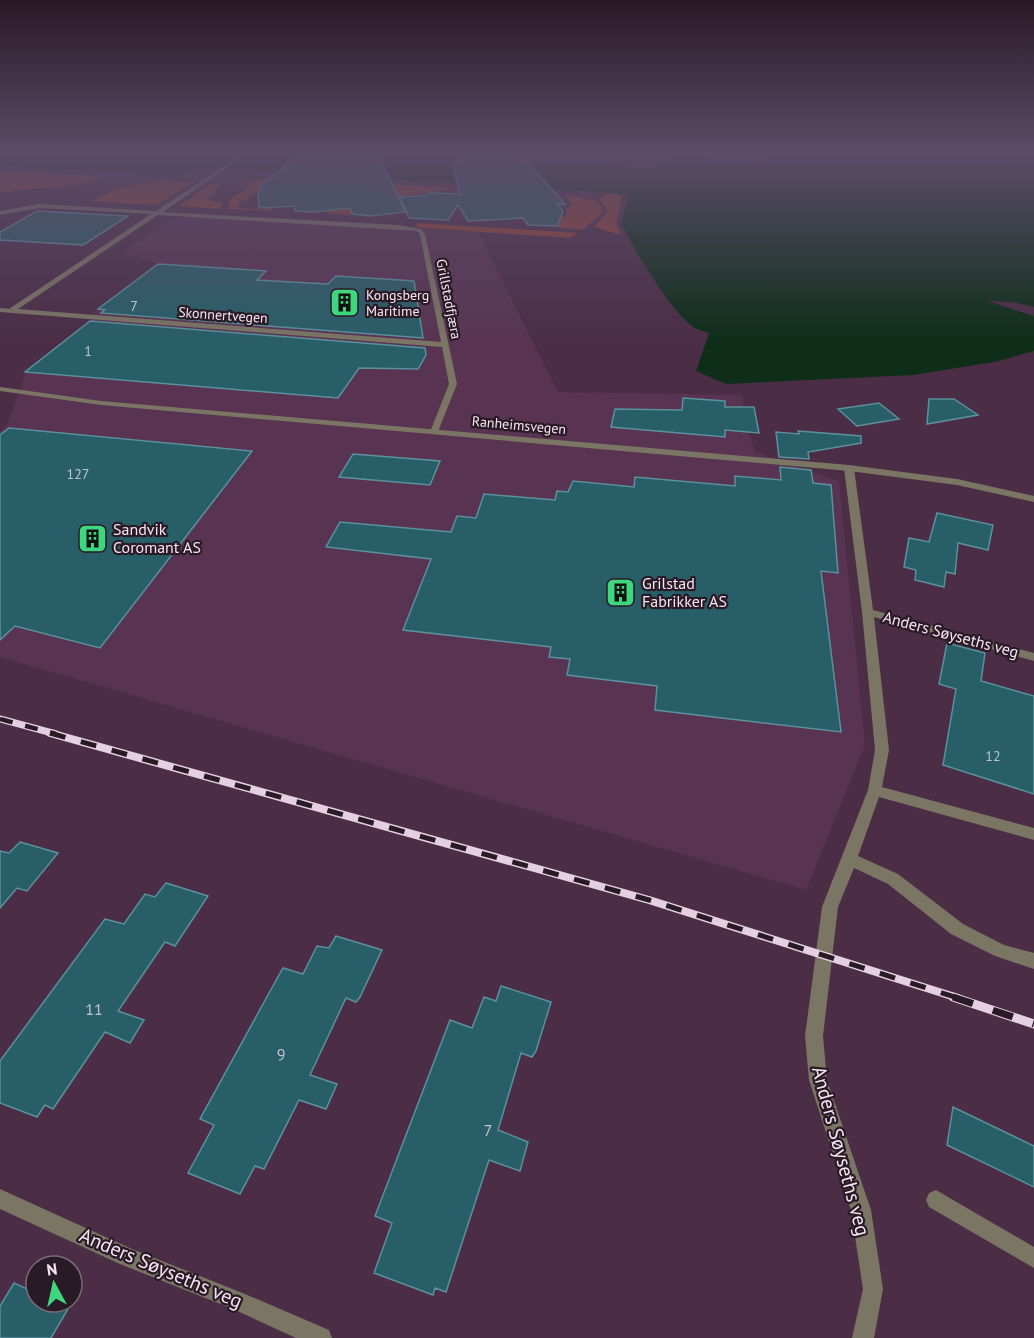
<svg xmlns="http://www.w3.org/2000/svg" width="1034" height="1338" font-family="'PT Sans',sans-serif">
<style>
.built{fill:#583452}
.green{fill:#944232}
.water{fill:#0e2e19}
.building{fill:#285e68;stroke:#5b919c;stroke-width:1.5}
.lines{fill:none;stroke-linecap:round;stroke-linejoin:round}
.minor{fill:#7b7564;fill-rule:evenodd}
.tertiary{fill:#7b7564;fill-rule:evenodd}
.rail-far2-casing{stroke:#e4d0e0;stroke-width:7}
.rail-far1-casing{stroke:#e4d0e0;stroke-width:8}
.rail-casing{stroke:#e4d0e0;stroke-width:9}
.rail-far2{stroke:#291b26;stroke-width:4.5;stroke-dasharray:13;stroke-linecap:butt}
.rail-far1{stroke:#291b26;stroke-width:5;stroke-dasharray:16;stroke-linecap:butt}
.rail{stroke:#291b26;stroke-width:7;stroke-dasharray:21;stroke-linecap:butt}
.labels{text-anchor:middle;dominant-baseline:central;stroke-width:4.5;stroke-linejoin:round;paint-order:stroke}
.far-poi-label{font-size:14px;fill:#f7e4f3;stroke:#291b26;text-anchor:start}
.far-street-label{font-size:14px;fill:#f7e4f3;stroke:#291b26}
.number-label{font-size:14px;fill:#c3c2d0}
.poi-label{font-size:16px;fill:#f7e4f3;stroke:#291b26;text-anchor:start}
.street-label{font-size:16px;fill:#f7e4f3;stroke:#291b26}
.near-number-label{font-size:16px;fill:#c3c2d0}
.near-street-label{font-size:20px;fill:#f7e4f3;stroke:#291b26}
</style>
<rect width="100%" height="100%" fill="#4b2d46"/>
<polygon class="built" points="183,216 478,232 558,392 742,395 748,431 755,452 839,481 865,745 806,890 0,657 0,431 7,425 26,372 85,326 97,310 157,264 122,252 161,226"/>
<g class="green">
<polygon points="0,171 105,177 76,185 0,192"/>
<polygon points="266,178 349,182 262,185 257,192 248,196 248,199 239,202 239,208 266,210 266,203 272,203 272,211 228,209 231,198 249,188 244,183"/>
<polygon points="162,180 191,183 156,205 92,201 116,189"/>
<polygon points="353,182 457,188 390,198 397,196 395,191 391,191 350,209 351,215 327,213"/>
<polygon points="223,183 215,189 216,193 204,199 223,203 221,209 179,206 211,184"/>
<polygon points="607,193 622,196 616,224 621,235 594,227 608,211 599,199"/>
<polygon points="566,194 596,201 602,208 600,215 582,230 560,228 557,226 560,217 566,216 566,209 572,206"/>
<polygon points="418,223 579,233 570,238 421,228 415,226"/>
</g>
<path class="water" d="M0 154 163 157 176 154H449L454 159 534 164 598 162 597 164 657 168 663 166 654 164 671 159 704 155 706 157 705 162 708 163 733 161 763 166 779 162 765 154H1034V307L1013 302 988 301 1034 316V351L994 362 913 375 726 384 696 371 709 333C704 331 699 330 695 328 673 315 633 248 621 224L629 196 626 194 208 168 174 175 0 166Z"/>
<g class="building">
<polygon points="301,154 378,154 405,212 371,216 352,214 350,208 314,212 295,211 294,206 259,208 258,191 262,190 261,185"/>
<polygon points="493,157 523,158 565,204 557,204 563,211 557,226 528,225 523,218 468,221 458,205 448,220 409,218 400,197 427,195 429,193 460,194 453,166 460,158"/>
<polygon points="37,211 128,216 83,245 0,240 0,232"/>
<polygon points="158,264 266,271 257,280 328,284 336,276 414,281 423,338 101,313 105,310 98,309"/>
<polygon points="90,321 425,348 426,355 418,369 359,368 338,398 25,372"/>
<polygon points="683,398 725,401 725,407 754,407 759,433 725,430 725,437 611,427 615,409 682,410"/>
<polygon points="929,399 954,399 978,415 927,424"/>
<polygon points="879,403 899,419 857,426 838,409"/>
<polygon points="9,428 252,451 100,648 15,626 0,640 0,435"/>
<polygon points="798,431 861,436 861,443 808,452 809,459 779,457 776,432 799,434"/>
<polygon points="353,454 440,461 430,485 339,477"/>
<polygon points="780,467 811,470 813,483 831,485 838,573 821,571 841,732 655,710 657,686 567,675 570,659 549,657 551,647 403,630 431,559 326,547 340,522 451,532 457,516 476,518 484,494 555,500 557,491 568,492 573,481 634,487 635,477 735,486 735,476 781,480"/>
<polygon points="937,513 993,525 988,550 958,543 955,574 946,572 944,587 915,580 916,570 904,567 909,538 929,542"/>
<polygon points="947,643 985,653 981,681 1034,696 1034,794 943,765 956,689 939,684"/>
<polygon points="20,842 58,853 27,891 17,888 0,908 0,851 9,853"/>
<polygon points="166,883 208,896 175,946 165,942 118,1011 144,1020 130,1043 105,1032 53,1109 45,1105 37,1117 0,1103 0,1061 105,919 124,924 145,894 155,897"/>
<polygon points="336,936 382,950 360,997 356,1002 346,998 310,1075 337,1084 326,1109 299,1100 264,1169 255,1166 240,1194 188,1173 214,1125 200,1119 274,984 283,968 303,974 317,946 329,948"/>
<polygon points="501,986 551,1002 536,1051 532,1057 521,1053 498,1130 528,1142 520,1171 489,1160 446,1292 435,1288 433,1295 374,1273 392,1223 375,1216 450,1020 472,1028 484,997 496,1001"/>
<polygon points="953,1107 1034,1146 1034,1187 947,1145"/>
<polygon points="14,1283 36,1293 36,1302 57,1302 69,1307 51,1338 0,1338 0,1306"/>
</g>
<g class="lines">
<g class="minor">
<path d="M242 154H247L163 212 398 225 421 229 425 234 457 384 437 434 430 432 449 384 442 347 0 312V308L9 309 151 214 40 208 0 215V211L40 204 156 211ZM158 215 417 231 420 235 441 342 18 309Z"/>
<polygon points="482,154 581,158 579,159"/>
<polygon points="849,465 854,468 873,610 1034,653 1034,661 874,617 889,750 882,787 1034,828 1034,840 879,797 858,856 898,874 963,924 1004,945 1034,953 1034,969 995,956 951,934 888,884 854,868 838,907 823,1036 827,1080 871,1210 883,1289 874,1338 852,1338 863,1289 851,1210 809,1080 805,1036 822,907 868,790 875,750 862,612 844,468"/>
<polygon points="0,1189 132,1249 245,1294 329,1330 332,1338 296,1338 233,1309 120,1264 0,1209"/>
<polygon points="936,1190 1034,1247 1034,1268 929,1207 926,1200 929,1193"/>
</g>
<polygon class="tertiary" points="0,387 101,401 849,465 957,479 1034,496 1034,502 957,485 849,471 101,405 0,391"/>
<defs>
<polyline id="rail-far2" points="0,719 56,734"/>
<polyline id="rail-far1" points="50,733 649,900 958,998"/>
<polyline id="rail" points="953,997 1034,1024"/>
</defs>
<use href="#rail-far2" class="rail-far2-casing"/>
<use href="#rail-far1" class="rail-far1-casing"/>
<use href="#rail" class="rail-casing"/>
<use href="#rail-far2" class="rail-far2"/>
<use href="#rail-far1" class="rail-far1"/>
<use href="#rail" class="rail"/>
</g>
<linearGradient id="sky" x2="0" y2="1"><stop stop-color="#291926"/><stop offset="0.45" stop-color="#5b4c68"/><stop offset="1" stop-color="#5b4c68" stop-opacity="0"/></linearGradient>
<rect width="1034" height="341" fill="url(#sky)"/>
<defs>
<symbol id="building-square" viewBox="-11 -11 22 22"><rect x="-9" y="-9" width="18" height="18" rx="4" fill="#3fd77d" stroke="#291b26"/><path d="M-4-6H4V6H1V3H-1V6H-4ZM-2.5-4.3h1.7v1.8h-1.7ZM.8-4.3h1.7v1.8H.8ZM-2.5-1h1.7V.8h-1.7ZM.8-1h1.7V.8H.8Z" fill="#111"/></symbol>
</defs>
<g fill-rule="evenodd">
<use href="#building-square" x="328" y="286" width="33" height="33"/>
<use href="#building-square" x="76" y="522" width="33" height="33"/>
<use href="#building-square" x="604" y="576" width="33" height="33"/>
</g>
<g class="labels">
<g class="far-poi-label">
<text x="366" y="295">Kongsberg<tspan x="366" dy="16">Maritime</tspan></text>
</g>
<g class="far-street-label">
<text transform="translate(449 299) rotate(79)">Grillstadfjæra</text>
<text transform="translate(223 315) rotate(4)">Skonnertvegen</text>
<text transform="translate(519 425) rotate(5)">Ranheimsvegen</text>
</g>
<g class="number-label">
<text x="134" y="306">7</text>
<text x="88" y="351">1</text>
<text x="78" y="474">127</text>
<text x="993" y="756">12</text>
</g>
<g class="poi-label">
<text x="113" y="529">Sandvik<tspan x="113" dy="18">Coromant AS</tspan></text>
<text x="642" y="583">Grilstad<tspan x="642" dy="18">Fabrikker AS</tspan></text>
</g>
<g class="street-label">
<text transform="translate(951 634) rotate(15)">Anders Søyseths veg</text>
</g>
<g class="near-number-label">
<text x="94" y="1009">11</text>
<text x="281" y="1054">9</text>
<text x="488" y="1130">7</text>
</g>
<g class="near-street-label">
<text transform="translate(841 1151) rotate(75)">Anders Søyseths veg</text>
<text transform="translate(161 1268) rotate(23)">Anders Søyseths veg</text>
</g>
</g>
<g transform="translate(54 1284) rotate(352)"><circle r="28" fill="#291b26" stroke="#7b6b78" stroke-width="1.5"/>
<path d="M0-4.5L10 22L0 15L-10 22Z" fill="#3fd77d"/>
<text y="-9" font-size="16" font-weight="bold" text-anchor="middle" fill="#f7e4f3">N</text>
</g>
</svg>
